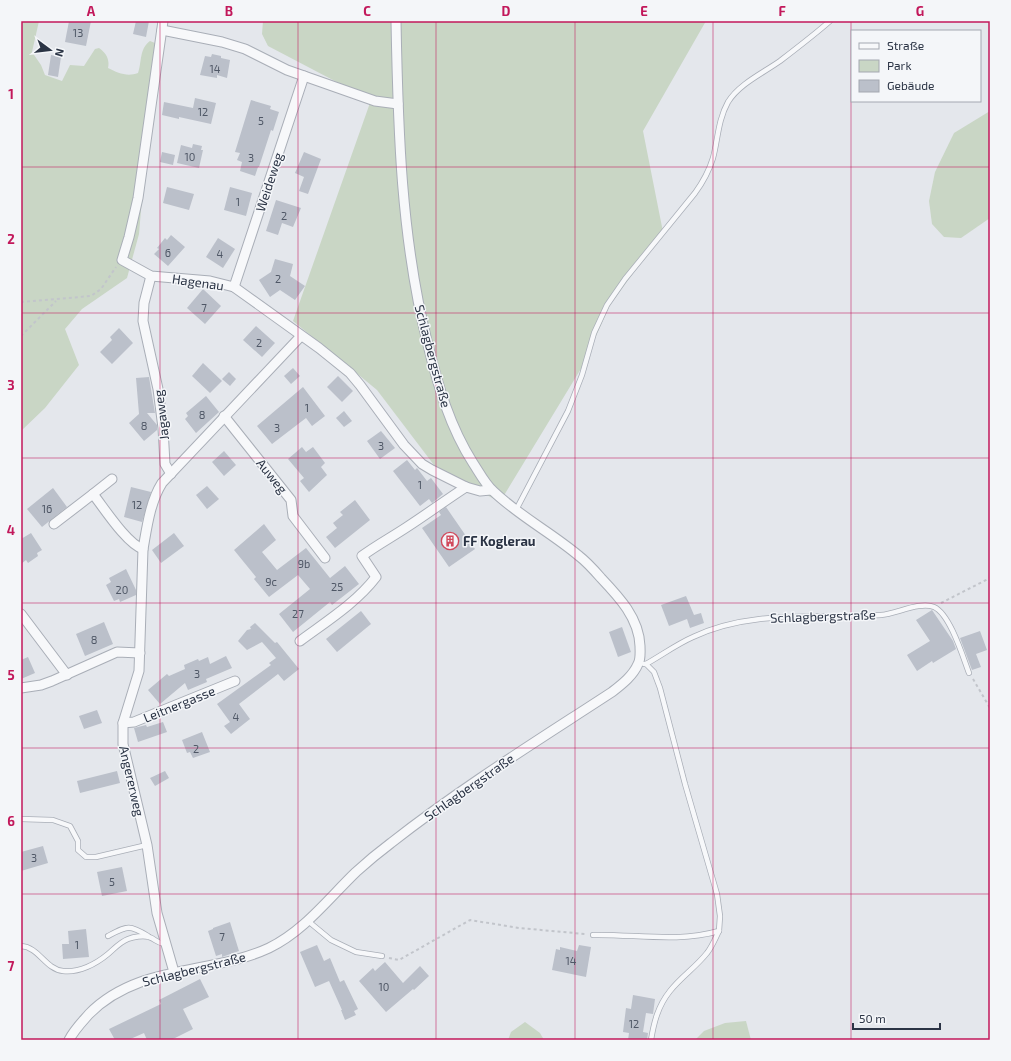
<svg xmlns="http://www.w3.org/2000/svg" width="1011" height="1061" font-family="'Exo 2',sans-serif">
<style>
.green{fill:#c9d6c5}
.building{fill:#bbc0ca}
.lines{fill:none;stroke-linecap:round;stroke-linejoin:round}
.service-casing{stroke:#a9aeb7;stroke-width:6}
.minor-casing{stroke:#a9aeb7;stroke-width:11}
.path{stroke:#c2c5cb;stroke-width:2;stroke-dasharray:3 3;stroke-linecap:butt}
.service{stroke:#f7f8fa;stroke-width:4.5}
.minor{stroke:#f7f8fa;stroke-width:9}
.grid{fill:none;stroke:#c2185b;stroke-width:1;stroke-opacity:0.55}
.labels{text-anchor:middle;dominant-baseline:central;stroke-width:3;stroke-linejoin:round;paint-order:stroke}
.number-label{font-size:11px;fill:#4f5766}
.street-label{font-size:13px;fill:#2b3445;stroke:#f4f6f9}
.poi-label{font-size:13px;font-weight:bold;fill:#2b3445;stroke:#f4f6f9;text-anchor:start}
.neatline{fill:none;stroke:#c2185b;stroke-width:1.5}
.grid-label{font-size:13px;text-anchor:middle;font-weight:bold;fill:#c2185b}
</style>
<rect width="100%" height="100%" fill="#e4e7ec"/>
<g class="green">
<path d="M21 21H39L32 52 41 65 45 75 62 81 70 65 84 66 95 49 99 48C106 53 110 59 108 68 118 73 127 77 138 73 142 62 139 49 150 41L155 43 139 234 127 278 82 309 65 329 79 365 45 408 21 431Z"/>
<polygon points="263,21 706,21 643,131 663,232 610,305 582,367 500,502 437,469 377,390 293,321 371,100 268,46 262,34"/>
<polygon points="990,111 990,218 961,238 944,237 932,224 929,201 935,172 954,133"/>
<polygon points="746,1021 751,1040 695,1040 704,1031 725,1023"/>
<polygon points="525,1022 540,1033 544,1040 508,1040 511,1032"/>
</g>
<g class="building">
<polygon points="69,21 91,21 86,46 65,42"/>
<polygon points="136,21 149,21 146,37 133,34"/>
<polygon points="212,54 221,56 221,58 230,60 227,78 217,75 217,78 200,75 205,56 211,57"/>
<polygon points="51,55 61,57 58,77 48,75"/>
<polygon points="195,98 216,103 211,124 179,117 179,119 162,115 164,102 193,108"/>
<polygon points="251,100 271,106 270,109 279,112 273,131 271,130 259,167 258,167 255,176 240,171 242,162 237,160 240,153 235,152"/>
<polygon points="193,144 202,146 201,150 203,150 199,168 177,163 181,145 192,148"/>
<polygon points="162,152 175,155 173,165 160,162"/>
<polygon points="304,152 321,159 308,194 299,191 304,177 295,173"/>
<polygon points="167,187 194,194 189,210 163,203"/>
<polygon points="230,187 252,193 246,216 224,210"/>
<polygon points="276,200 301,208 293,227 282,223 278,235 266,231"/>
<polygon points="171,235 185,247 168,266 154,254 159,249 157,248 165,238 167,240"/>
<polygon points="218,238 235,249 223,268 206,257"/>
<polygon points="275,259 293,264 290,276 305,286 295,300 280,290 270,297 259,280 271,272"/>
<polygon points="203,289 221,306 205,324 187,308"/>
<polygon points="256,326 275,343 262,357 243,340"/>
<polygon points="119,328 133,343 112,364 100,352 112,340 110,337"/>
<polygon points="203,363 222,381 210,393 192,376"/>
<polygon points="293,368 300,376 291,384 284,376"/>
<polygon points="229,372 236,379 230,386 222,379"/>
<polygon points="338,376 353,391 342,402 327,387"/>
<polygon points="149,377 155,413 147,413 157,425 157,430 144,441 129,423 139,414 136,378"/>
<polygon points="303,387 325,416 312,426 306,418 272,444 257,426"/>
<polygon points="206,396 219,412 196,433 185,419 188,416 186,413"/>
<polygon points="344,411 352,421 344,427 336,418"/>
<polygon points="381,431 395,448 380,459 367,441"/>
<polygon points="302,447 306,452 313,447 325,463 321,467 327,475 309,492 300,481 304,478 288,459"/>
<polygon points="224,451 236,465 224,476 212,462"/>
<polygon points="407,460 415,470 417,468 427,481 431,478 443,494 432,503 429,499 420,506 393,471"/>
<polygon points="207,486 219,499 207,509 196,495"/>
<polygon points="131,487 151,492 142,522 124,517"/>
<polygon points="53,488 67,507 42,527 27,509"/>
<polygon points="355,500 370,520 335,548 326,537 337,528 333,523 343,515 340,512"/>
<polygon points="446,507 475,549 449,567 422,528 441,515 439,512"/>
<polygon points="264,524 276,540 262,552 277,570 306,548 330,578 345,566 359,584 332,605 330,602 293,632 279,614 310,589 298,575 269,597 254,579 256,577 234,550"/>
<polygon points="31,533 42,550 37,553 38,556 28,563 26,560 21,564 21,539"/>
<polygon points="174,533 184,546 161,563 152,550"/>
<polygon points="126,569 136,590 136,595 120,602 119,599 114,601 106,585 111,582 109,578"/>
<polygon points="686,596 694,615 701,613 704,623 690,628 687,619 669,626 661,605"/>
<polygon points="932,610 953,641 956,649 933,663 932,661 917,671 907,655 930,641 916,620"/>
<polygon points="361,611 371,624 337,652 326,639"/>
<polygon points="104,622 113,644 85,656 76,634"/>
<polygon points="255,623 275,643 277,642 299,669 284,681 278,674 239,704 250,719 231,734 224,726 230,722 217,704 271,665 269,663 276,658 262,642 247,650 238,641 247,630 251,629 250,627"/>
<polygon points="622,627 631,652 618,657 609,632"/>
<polygon points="980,631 987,650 976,654 981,667 972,670 960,638"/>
<polygon points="226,656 232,668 206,679 207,682 188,690 185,683 160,704 148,690 167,674 169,676 185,669 184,665 198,659 199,661 208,657 210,664"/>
<polygon points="28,657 35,673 21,679 21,660"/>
<polygon points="97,710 102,723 84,729 79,716"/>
<polygon points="163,722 167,732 138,742 134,728 146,725 147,727"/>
<polygon points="202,732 210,752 193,758 190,752 187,753 182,740"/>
<polygon points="117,771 120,783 80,793 77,781"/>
<polygon points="165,771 169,778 155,786 150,778"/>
<polygon points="43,846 48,863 21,871 21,852"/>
<polygon points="122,867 127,891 102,896 97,872"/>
<polygon points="230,922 239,951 222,957 222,954 216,956 208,931 213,929 213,928"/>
<polygon points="86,929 89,957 63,959 62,944 69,944 68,931"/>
<polygon points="317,945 324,961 330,958 340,982 344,980 358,1009 354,1011 356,1015 345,1020 341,1010 342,1010 329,981 315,987 300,952"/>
<polygon points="579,945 591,947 586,977 552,970 556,949 560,950 560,947 577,951"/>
<polygon points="385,962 403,983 420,966 429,976 414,990 413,989 386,1012 359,981 373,968 375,971"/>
<polygon points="200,979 209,997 183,1009 193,1029 171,1040 147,1040 144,1033 128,1040 115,1040 109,1029 161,1004 159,1000"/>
<polygon points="633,995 655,999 653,1014 646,1013 643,1032 648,1033 647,1040 628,1040 629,1033 623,1032 626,1008 631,1009"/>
</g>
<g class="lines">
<defs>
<g id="service">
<path d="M516 510 568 411 582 375 594 333 607 305 625 279 695 193C703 182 709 171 713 158 718 139 718 120 728 102 739 84 763 73 780 61 797 48 814 35 830 21"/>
<path d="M644 664H646C662 655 677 644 693 637 752 609 818 619 881 615 896 614 920 601 934 607 950 614 963 657 969 673"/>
<polyline points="21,819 53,820 70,826 78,841 78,850 86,857 96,857 147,845"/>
<polyline points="308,921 331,940 356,952 382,956"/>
<path d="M593 935C635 934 677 943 719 931L720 916 717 894 685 784 660 688 654 672 646 664"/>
<path d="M108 936C127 926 129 924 148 936"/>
<path d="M21 946C39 947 45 969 63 971 79 973 96 964 108 954 114 949 120 942 128 939 133 937 143 935 149 937 156 939 158 945 166 943"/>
<path d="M651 1040C654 1022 658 1006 670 991 681 977 696 967 707 953 712 947 715 939 719 931"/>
</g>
<g id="minor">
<polyline points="163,21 138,198 129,237 122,260 151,276 210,281 234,287 319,348 350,373 360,385 404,445 422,464 432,470 466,487 480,491 491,490"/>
<polyline points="162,30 222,42 245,49 287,70 304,76 375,101 398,104"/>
<polyline points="151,276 144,303 143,321 158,389 163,428 165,464 171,474"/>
<polyline points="234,287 304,76"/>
<polyline points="224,416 291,500 293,516 325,558"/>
<polyline points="93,494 112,479"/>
<path d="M54 524 93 494C104 508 127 544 143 549"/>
<polyline points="21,614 67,675"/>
<path d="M300 641C327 621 356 603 376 577L362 556C377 545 392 537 407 527 427 514 446 500 466 487"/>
<polyline points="21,688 41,685 52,681 117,652 140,653"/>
<polyline points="123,723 134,722 235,681"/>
<path d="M174 972 157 913 147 845 123 744V723L139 671 143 549C147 527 150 502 162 483L301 336"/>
<path d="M69 1040C74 1030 82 1022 89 1014 138 964 211 975 269 948 304 931 328 899 356 872 367 862 379 852 391 843 461 788 537 741 612 692 621 685 633 676 638 664 641 659 640 651 640 646 639 618 619 597 601 578 594 570 587 562 579 556 552 533 519 516 493 491 485 484 479 472 473 463 450 427 438 386 428 345 401 239 398 130 396 21"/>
</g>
</defs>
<use href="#service" class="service-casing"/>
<use href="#minor" class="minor-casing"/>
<g class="path">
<polyline points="21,302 91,296 101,289 116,267"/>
<polyline points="21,336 56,301"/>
<polyline points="941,603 990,578"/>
<polyline points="973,679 990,708"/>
<polyline points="389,958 399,960 470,920 519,928 585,934"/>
</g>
<use href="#service" class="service"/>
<use href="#minor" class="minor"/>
</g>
<path class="grid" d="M160 21V1040M298 21V1040M436 21V1040M575 21V1040M713 21V1040M851 21V1040M21 167H990M21 313H990M21 458H990M21 603H990M21 748H990M21 894H990"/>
<defs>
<symbol id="building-ring" viewBox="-11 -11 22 22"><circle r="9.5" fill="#f4f6f9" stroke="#d1495b" stroke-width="1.5"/><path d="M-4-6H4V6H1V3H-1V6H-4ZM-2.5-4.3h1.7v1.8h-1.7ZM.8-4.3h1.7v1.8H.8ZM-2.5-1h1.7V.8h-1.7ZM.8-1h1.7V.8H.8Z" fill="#d1495b"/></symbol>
</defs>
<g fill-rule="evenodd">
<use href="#building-ring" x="440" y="531" width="20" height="20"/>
</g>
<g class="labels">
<g class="number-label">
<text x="78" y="32">13</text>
<text x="215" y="68">14</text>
<text x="203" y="111">12</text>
<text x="261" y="120">5</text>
<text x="190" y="156">10</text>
<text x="251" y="157">3</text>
<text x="238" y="201">1</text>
<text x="284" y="215">2</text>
<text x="168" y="252">6</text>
<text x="220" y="253">4</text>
<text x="278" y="278">2</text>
<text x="204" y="307">7</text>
<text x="259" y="342">2</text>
<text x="307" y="407">1</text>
<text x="202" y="414">8</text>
<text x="144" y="425">8</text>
<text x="277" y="427">3</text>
<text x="381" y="445">3</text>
<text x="420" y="484">1</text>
<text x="137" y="504">12</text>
<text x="47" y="508">16</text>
<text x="304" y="563">9b</text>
<text x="271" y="581">9c</text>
<text x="337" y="586">25</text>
<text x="122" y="589">20</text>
<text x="298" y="613">27</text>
<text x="94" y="639">8</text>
<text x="197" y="673">3</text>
<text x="236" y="716">4</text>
<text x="196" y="748">2</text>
<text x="34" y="857">3</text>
<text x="112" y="881">5</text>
<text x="222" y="936">7</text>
<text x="77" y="944">1</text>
<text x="571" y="960">14</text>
<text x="384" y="986">10</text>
<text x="634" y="1023">12</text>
</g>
<g class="street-label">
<text transform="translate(269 182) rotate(-72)">Weideweg</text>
<text transform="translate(198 282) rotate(8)">Hagenau</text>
<text transform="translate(433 356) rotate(75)">Schlagbergstraße</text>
<text transform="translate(161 415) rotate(-97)">Jagaweg</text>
<text transform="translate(272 476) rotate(51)">Auweg</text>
<text transform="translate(823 616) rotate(-2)">Schlagbergstraße</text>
<text transform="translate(179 704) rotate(-22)">Leitnergasse</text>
<text transform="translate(132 781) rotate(77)">Angererweg</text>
<text transform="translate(469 787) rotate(-35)">Schlagbergstraße</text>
<text transform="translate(194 969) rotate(-14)">Schlagbergstraße</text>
</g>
<g class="poi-label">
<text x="463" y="541">FF Koglerau</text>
</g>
</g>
<rect width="1011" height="1061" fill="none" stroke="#f4f6f9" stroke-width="44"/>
<rect x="851" y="30" width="130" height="72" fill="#f4f6f9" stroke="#a4a8b1"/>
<rect x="859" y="43" width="20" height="6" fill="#f7f8fa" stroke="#a4a8b1"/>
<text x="887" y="50" font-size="12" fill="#2b3445">Straße</text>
<rect x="859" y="60" width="20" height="12" fill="#c9d6c5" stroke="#a4a8b1"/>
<text x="887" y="70" font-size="12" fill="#2b3445">Park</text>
<rect x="859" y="80" width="20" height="12" fill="#bbc0ca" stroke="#a4a8b1"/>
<text x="887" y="90" font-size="12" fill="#2b3445">Gebäude</text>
<g transform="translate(50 50) rotate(105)" stroke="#f4f6f9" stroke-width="3" paint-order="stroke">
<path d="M0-3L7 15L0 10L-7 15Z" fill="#2b3445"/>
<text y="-6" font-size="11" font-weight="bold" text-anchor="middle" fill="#2b3445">N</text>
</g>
<path d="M853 1023v6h87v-6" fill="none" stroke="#2b3445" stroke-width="2"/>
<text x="859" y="1023" font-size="12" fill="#2b3445" stroke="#f4f6f9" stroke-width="3" paint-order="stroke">50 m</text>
<rect x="22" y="22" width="967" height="1017" class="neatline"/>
<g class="grid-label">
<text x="91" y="16">A</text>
<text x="229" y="16">B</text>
<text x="367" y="16">C</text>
<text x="506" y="16">D</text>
<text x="644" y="16">E</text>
<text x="782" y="16">F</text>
<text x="920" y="16">G</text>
<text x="11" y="99">1</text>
<text x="11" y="244">2</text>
<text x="11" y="390">3</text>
<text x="11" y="535">4</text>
<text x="11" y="680">5</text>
<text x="11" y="826">6</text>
<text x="11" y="971">7</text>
</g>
</svg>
